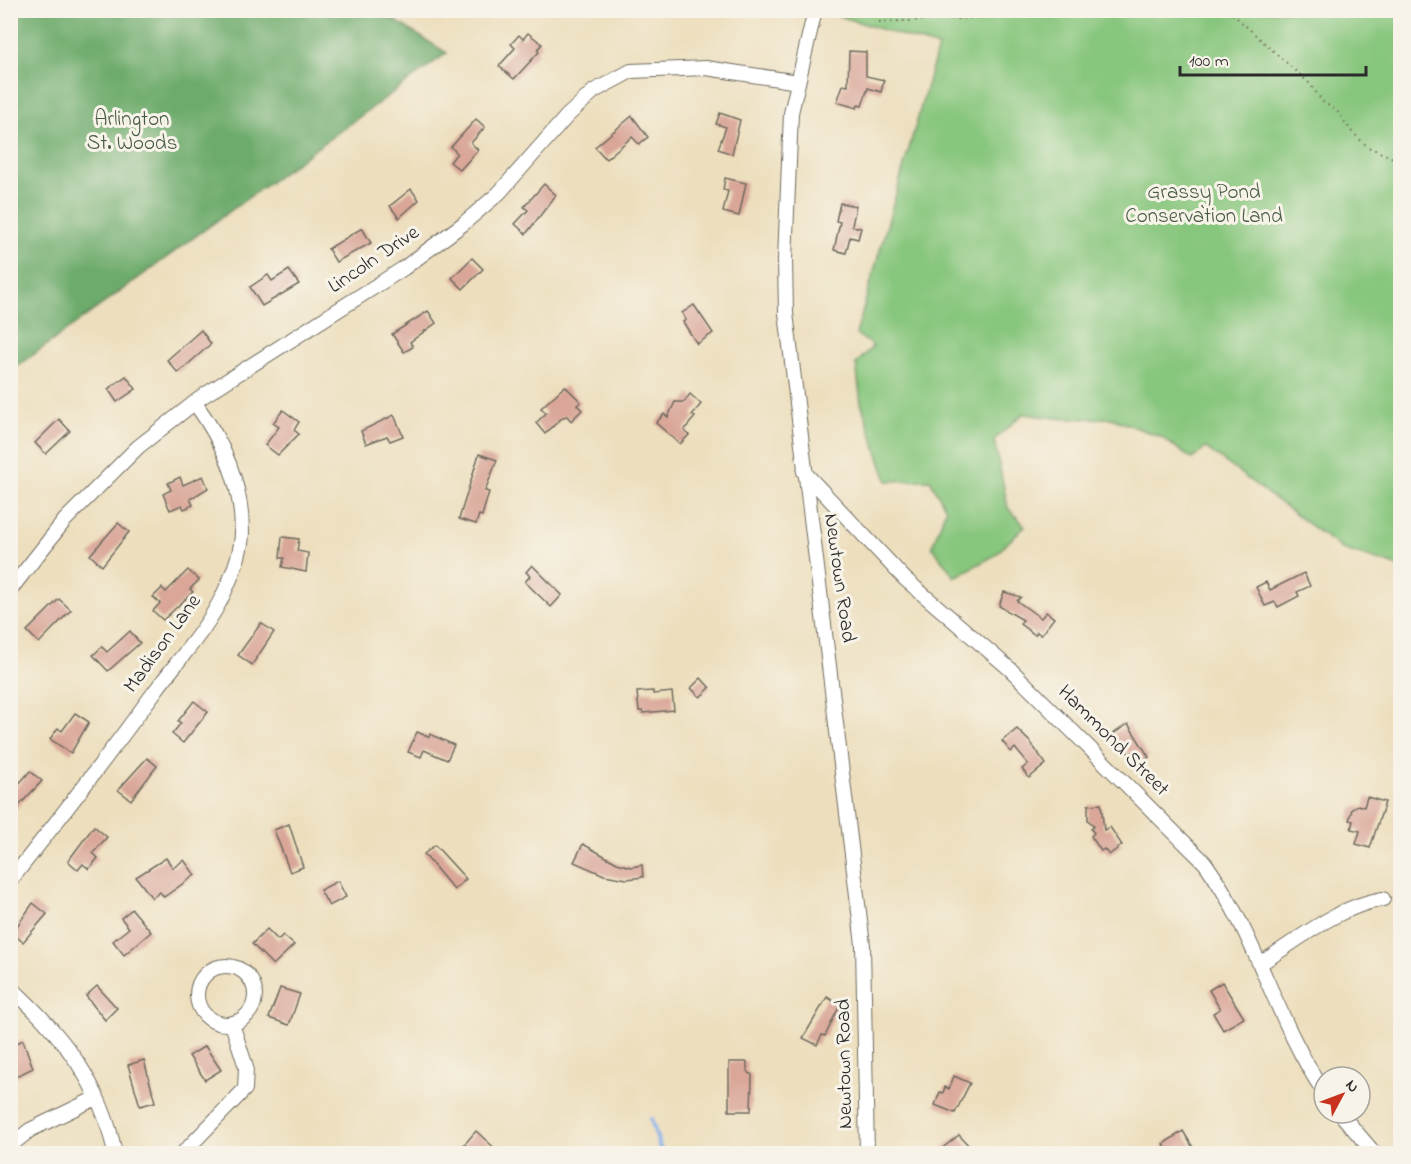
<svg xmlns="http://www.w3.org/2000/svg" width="1411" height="1164" font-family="'Indie Flower',sans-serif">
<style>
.green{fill:#87c67d;stroke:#597854;stroke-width:1.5}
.forest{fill:#6dab6c;stroke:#4c6b4c;stroke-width:1.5}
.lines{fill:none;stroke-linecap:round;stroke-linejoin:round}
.stream{stroke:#82b1ec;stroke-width:4}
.building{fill:#d9a698}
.minor-casing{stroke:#6f6a5e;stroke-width:16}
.path{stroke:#6f6a5e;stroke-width:2;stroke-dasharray:1.5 4.5;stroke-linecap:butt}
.minor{stroke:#fff;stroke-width:14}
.labels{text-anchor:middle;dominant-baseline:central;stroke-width:6;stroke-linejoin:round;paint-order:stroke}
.park-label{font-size:21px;fill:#475a44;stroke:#f7f3e8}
.street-label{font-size:21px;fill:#2b2b2b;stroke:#f7f3e8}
</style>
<rect width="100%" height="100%" fill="#f7f3e8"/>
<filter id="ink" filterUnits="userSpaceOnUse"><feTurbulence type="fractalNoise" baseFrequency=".0167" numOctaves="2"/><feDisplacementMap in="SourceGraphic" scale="12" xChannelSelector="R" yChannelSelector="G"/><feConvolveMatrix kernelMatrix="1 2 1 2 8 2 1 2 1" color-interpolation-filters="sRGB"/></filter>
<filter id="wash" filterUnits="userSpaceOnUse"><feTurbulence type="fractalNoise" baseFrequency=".008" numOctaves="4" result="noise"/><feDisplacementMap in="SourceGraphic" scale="24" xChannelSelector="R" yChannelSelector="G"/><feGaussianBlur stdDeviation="1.35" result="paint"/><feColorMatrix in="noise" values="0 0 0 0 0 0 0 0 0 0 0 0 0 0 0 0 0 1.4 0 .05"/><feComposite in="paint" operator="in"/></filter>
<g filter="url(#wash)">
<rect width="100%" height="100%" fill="#eddfbe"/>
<polygon class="green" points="823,11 914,11 945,19 948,10 1400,11 1400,567 1342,549 1206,448 1192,459 1161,437 1111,418 1065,419 1023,414 994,440 1008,508 1025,526 994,556 955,577 932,547 946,509 930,480 887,481 861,403 856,364 873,346 856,334 938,47"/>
<polygon class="forest" points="11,10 380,11 447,53 11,371"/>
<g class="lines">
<polyline class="stream" points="651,1119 662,1154"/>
</g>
<g id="blocks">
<g class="building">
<polygon points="528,33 542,44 537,50 539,52 514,79 499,66 515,48 511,44 519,35 523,39"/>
<polygon points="849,51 866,52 866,76 884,80 881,92 868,88 862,106 858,105 857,108 837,102 843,85 848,86"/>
<polygon points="720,113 740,120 732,154 718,149 726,127 716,124"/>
<polygon points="632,116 648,137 639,144 632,137 606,159 595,147"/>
<polygon points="476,119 485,127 471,143 478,150 460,170 450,162 457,153 451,147"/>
<polygon points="725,178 746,183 739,216 723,212 728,191 723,190"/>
<polygon points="544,184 556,195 526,234 515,224 528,210 524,207"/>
<polygon points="411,189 419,200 399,218 390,206"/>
<polygon points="840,203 856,206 852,226 861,228 858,239 850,237 846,253 834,250 840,222 836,221"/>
<polygon points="362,228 371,243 336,262 328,249"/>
<polygon points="472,258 483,269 463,289 452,278"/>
<polygon points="289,270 299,284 262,306 250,287 268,275 272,281"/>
<polygon points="694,305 713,333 697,344 683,322 686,320 682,313"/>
<polygon points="428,311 436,323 410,342 413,347 404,352 392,334"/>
<polygon points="201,330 211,344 178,373 167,360"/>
<polygon points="126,376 136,389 117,402 108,389"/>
<polygon points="565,386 581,402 577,405 582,410 571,421 567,416 563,417 545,434 536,423 546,413 541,408"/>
<polygon points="690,394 701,404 692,415 695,417 684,430 689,435 680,444 656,423 664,414 668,417 675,402 684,402"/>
<polygon points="283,410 299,422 294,430 299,434 278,455 265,445 279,427 273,423"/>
<polygon points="394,415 403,436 390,441 387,436 366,444 361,431"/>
<polygon points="59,419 70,431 46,454 35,443"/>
<polygon points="479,454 497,460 485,491 489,492 482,516 479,515 476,524 459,519"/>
<polygon points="203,476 208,488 190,499 193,505 184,509 182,505 170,510 163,494 171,490 168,483 180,477 183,485"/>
<polygon points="118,523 129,532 102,566 90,555"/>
<polygon points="282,537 299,539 297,551 308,553 306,572 282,567 284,558 280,558"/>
<polygon points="532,565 562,595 551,607 525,582 530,576 526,572"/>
<polygon points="188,570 199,580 190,589 193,592 163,620 153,611 160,603 153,597 162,588 166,592"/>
<polygon points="1304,573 1310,586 1297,592 1299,596 1278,607 1275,602 1265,606 1256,587 1266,582 1270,590"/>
<polygon points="1004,592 1021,597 1017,601 1041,618 1046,612 1054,618 1041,635 1037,632 1035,635 1020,624 1023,620 999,606"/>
<polygon points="59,599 71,610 39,643 27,631"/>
<polygon points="261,623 274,632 252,665 238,655"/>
<polygon points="130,631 140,643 108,671 93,655 102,647 107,652"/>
<polygon points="701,678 710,688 700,697 691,688"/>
<polygon points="653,691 653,694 672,692 674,710 643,713 642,711 639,711 637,692"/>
<polygon points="194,701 208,712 183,743 172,734 181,723 178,721"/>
<polygon points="75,713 89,722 71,753 50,739 58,728 62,731"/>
<polygon points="1128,724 1149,757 1140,763 1133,752 1129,754 1123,746 1119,748 1111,735"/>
<polygon points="1017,729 1030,742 1046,764 1029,778 1022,769 1028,764 1015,748 1011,752 1002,741"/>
<polygon points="417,732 429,737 430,734 454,745 447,760 424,750 421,757 408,752"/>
<polygon points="147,758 157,766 131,800 118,790"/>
<polygon points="30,771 42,781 10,815 10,794"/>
<polygon points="1367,797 1385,802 1370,848 1356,844 1360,831 1351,829 1353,821 1349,820 1352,809 1358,805 1364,807"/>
<polygon points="1101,804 1104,830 1110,827 1122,845 1109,855 1104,849 1101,851 1091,836 1094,833 1091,829 1094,826 1088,820 1088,805"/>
<polygon points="289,824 303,867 290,872 274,830"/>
<polygon points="94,826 107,837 93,853 98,858 89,869 83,864 78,870 68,861"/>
<polygon points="583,844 617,863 631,867 642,865 643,877 627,879 604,875 574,862"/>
<polygon points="435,845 466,879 454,890 424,854"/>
<polygon points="166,858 173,868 184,860 195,875 164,897 160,892 152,898 136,877"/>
<polygon points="338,881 346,897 329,906 320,890"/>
<polygon points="33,903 47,914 23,942 12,933"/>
<polygon points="132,909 151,932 124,955 113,941 129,928 121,918"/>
<polygon points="267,929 278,940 283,935 294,945 273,965 252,944"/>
<polygon points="1222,982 1244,1018 1223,1030 1213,1013 1220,1009 1209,990"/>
<polygon points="97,986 117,1008 105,1020 86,996"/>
<polygon points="280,988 300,994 289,1025 269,1018"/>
<polygon points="827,997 840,1005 825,1036 822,1035 817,1045 803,1038"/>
<polygon points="23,1040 33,1068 15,1077 10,1068 10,1046"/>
<polygon points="205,1046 221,1070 205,1080 189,1056"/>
<polygon points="144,1060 155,1102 140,1106 128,1065"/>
<polygon points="729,1062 747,1062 747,1071 752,1075 751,1111 729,1111"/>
<polygon points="954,1076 970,1083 955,1113 935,1105 940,1092 943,1093 945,1087 949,1089"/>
<polygon points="476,1131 501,1154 456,1154"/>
<polygon points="1183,1131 1197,1154 1169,1154 1163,1144"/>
<polygon points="959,1135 969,1146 960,1154 935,1154"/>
</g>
</g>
</g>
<g filter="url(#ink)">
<use href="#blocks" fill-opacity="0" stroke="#6f6a5e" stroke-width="1.5"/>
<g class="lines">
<defs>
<g id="minor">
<polyline points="815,10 791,113 785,260 786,313 863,945 867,1154"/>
<path d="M804 472 905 579 1010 669 1205 863C1256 934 1276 1021 1324 1092"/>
<polyline points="10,590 65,520 138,447 203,396 404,268 463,224 499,193 567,116 594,91 631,71 706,68 798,82"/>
<path d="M10 881C60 818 109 754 156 690 179 659 208 628 224 593 232 576 242 552 242 532 242 483 223 442 195 403"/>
<path d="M1261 963C1300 939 1336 907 1383 899"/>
<circle cx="226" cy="995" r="29"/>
<path d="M10 987C61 1033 102 1084 115 1154"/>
<polyline points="1340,1113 1375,1154"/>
<polyline points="10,1146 30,1130 96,1098"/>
<polyline points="182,1154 245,1089 246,1067 232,1024"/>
</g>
</defs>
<use href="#minor" class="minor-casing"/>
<g class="path">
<polyline points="1228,10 1310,84 1323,102 1337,111 1352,132 1368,147 1400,161"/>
<polyline points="879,22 998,17 1029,10"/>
</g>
<use href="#minor" class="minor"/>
</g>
</g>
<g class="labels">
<g class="park-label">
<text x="132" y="120">Arlington<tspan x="132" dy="24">St. Woods</tspan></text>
<text x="1204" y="193">Grassy Pond<tspan x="1204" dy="24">Conservation Land</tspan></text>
</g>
<g class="street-label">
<text transform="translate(374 260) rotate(-34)">Lincoln Drive</text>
<text transform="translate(839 578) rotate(82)">Newtown Road</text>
<text transform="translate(163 644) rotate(-54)">Madison Lane</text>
<text transform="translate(1113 741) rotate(45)">Hammond Street</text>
<text transform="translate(845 1064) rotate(-91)">Newtown Road</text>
</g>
</g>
<rect width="1411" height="1164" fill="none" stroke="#f7f3e8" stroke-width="36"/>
<g transform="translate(1342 1095) rotate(49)"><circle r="28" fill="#f7f3e8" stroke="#a5a39c" stroke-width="1.5"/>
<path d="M0-4.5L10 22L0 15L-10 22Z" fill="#c8321e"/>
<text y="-9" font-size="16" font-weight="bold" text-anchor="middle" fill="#2b2b2b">N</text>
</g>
<path d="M1180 66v9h186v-9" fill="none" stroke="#2b2b2b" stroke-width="3"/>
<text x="1189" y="66" font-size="18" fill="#2b2b2b" stroke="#f7f3e8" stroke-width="4.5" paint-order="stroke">100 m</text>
</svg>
